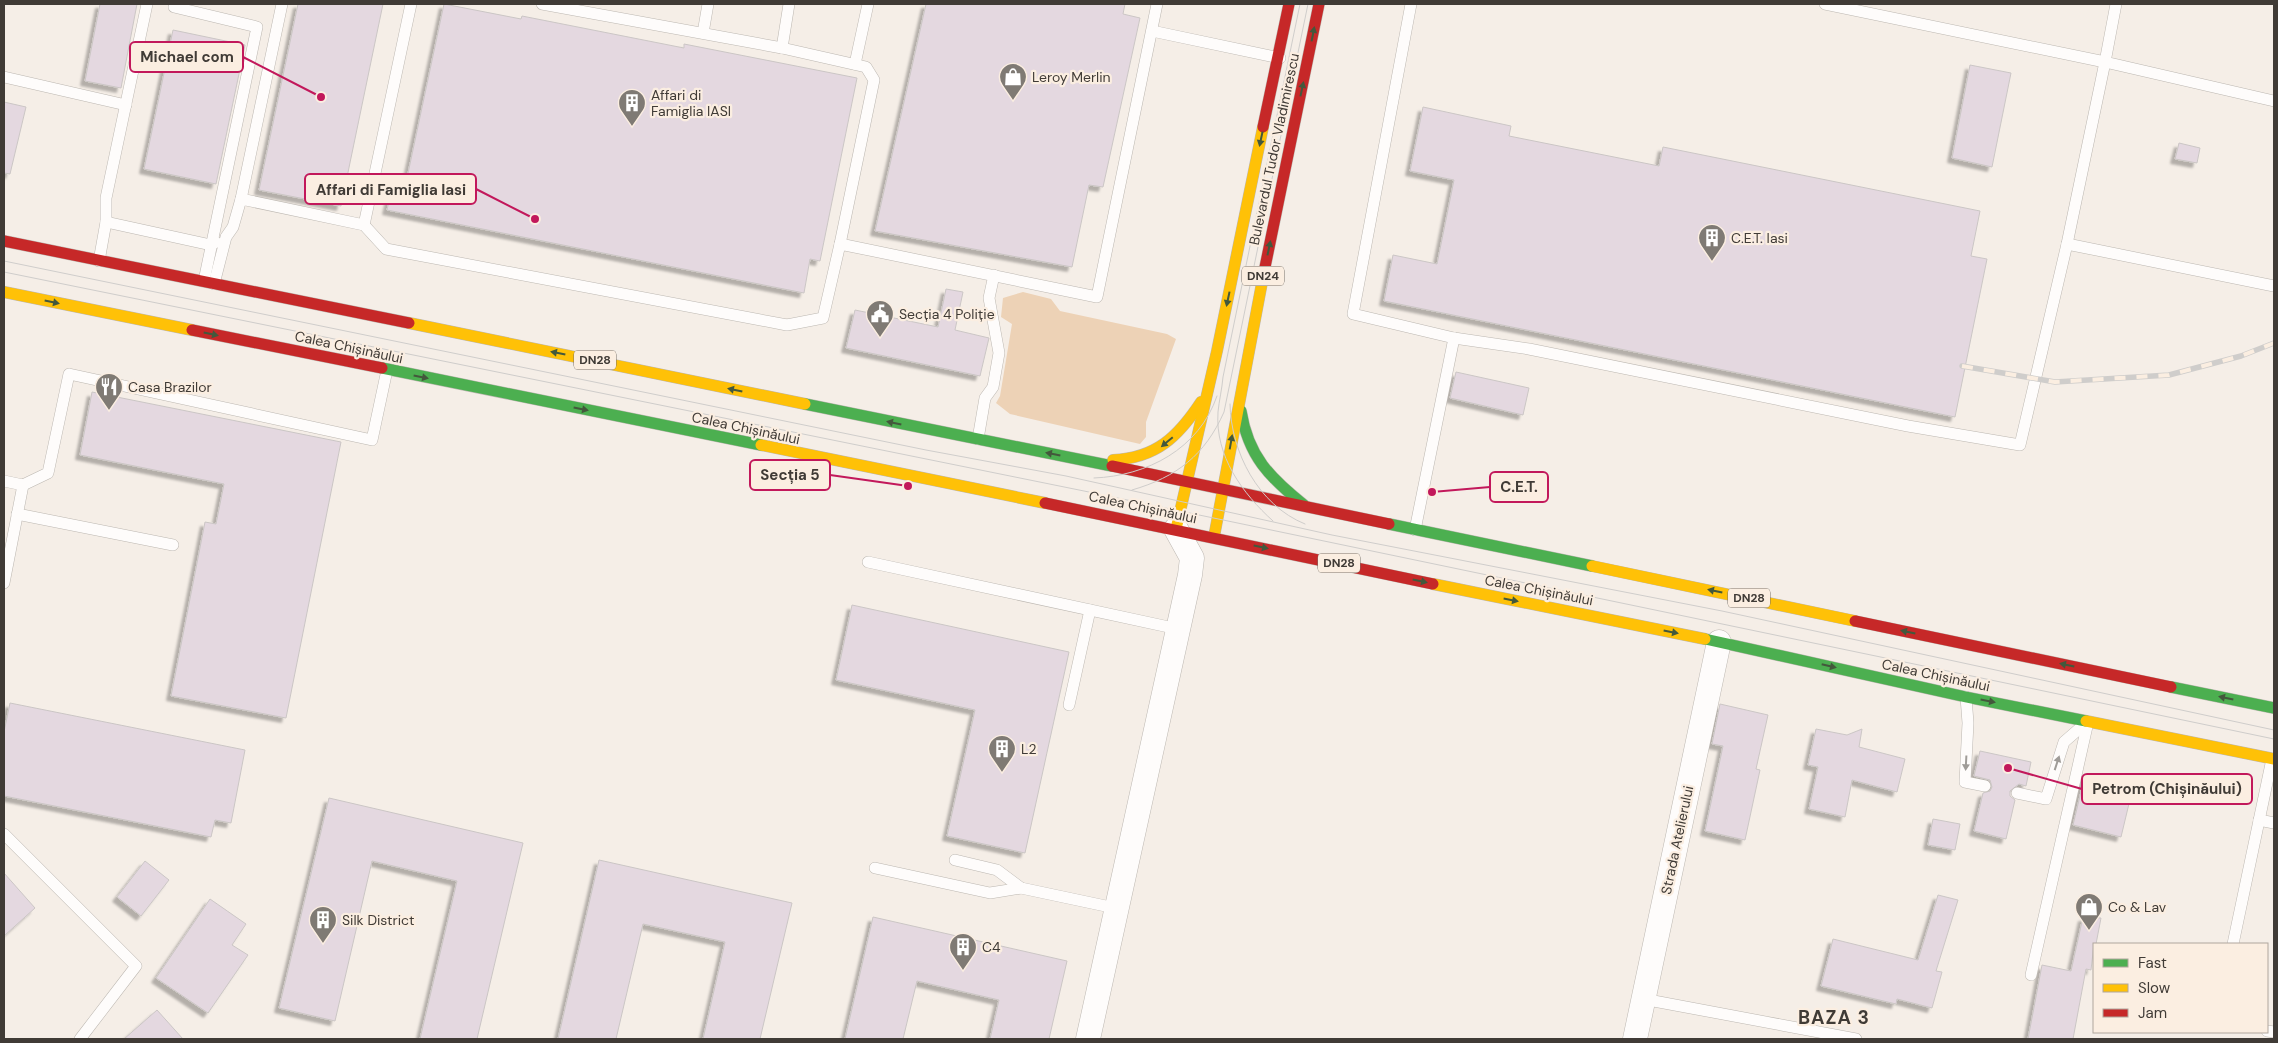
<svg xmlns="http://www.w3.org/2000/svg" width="2278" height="1043" font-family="'DM Sans',sans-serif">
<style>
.green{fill:#edd2b6}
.building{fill:#e4d8e0;stroke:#cbc6c5;filter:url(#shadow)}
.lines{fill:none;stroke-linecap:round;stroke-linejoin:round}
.lane-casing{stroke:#bcb7b1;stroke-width:12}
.street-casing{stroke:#bcb7b1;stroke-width:25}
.fast-casing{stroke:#bcb7b1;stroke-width:12}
.slow-casing{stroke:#bcb7b1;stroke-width:12}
.jam-casing{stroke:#bcb7b1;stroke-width:12}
.lane{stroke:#fefcfb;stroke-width:11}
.street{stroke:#fefcfb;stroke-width:24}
.fast{stroke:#4caf50;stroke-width:11}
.slow{stroke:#ffc107;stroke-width:11}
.jam{stroke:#c62828;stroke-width:11}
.tram{stroke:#cfcdcb;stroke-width:1}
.rail-casing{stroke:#cfcdcb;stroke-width:5.5}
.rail{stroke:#fbeee1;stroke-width:4;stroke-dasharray:11;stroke-linecap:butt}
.oneway{fill:#43583c}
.oneway2{fill:#9f9c98}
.labels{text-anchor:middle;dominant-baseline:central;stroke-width:4.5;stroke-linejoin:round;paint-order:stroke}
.shield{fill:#fbeee1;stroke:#787169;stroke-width:1}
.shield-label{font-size:12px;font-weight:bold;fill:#403b36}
.poi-label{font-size:14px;fill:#403b36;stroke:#fbeee1;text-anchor:start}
.street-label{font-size:14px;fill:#403b36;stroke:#fbeee1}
.district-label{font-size:19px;font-weight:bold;letter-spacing:1px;fill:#403b36;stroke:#fbeee1}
.leader{fill:none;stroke:#c2185b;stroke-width:2}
.callout-dot{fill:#c2185b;stroke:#fbeee1;stroke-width:2}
.callout{fill:#fbeee1;stroke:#c2185b;stroke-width:2}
.callout-label{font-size:15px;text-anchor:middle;font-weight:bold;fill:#403b36}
</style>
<defs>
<filter id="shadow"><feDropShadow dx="-4.5" dy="4.5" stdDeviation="1" flood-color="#0004"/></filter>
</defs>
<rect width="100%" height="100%" fill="#f5eee7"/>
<polygon class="green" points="1023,292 1051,299 1060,311 1167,334 1176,339 1146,422 1146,437 1140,444 1010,414 996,403 1000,396 1012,324 1001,317 1003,298"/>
<g class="building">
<polygon points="100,4 137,4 121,88 85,81"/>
<polygon points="298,4 383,4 341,206 259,190"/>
<polygon points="444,4 521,19 522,16 684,48 684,44 857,78 820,261 810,259 804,293 387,210 395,176 407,178"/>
<polygon points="926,4 1125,4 1123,14 1140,18 1103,187 1089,185 1072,267 875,231"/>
<polygon points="173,30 245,45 216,184 144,169"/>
<polygon points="1970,65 2011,73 1992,167 1952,158"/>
<polygon points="4,102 26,107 10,174 4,173"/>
<polygon points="1423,107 1511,126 1509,136 1659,166 1663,147 1980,211 1971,256 1987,259 1955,417 1384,301 1393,255 1437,264 1454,180 1410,171"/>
<polygon points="2179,143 2200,148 2197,163 2175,159"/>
<polygon points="946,289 963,292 955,330 989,338 980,376 846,348 855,310 938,327"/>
<polygon points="1456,372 1529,388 1523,415 1450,398"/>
<polygon points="92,392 341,442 286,718 171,696 205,522 216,524 224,484 80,455"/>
<polygon points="852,605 1069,652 1025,853 947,836 975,710 836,680"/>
<polygon points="10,703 245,750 231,823 215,820 211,837 4,796 4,732"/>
<polygon points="1720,704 1768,715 1756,769 1760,770 1745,840 1705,831 1723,746 1712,744"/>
<polygon points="1816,729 1847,735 1862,729 1859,747 1905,759 1897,792 1852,780 1845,817 1809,809 1818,767 1808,765"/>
<polygon points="1980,751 2031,762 2026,786 2019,784 2010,791 2010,796 2015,800 2006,839 1974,831 1983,793 1990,791 1992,787 1990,780 1974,776"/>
<polygon points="2085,775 2133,787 2121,837 2073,825"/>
<polygon points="329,798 523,843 477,1039 420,1039 457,881 372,861 335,1021 279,1008"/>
<polygon points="1933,819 1960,824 1955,850 1928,845"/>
<polygon points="599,860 792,903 760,1039 703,1039 725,942 643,924 616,1039 558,1039"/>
<polygon points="145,861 169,880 141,916 117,897"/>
<polygon points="4,873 35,908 4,936"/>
<polygon points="1938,895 1958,900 1936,971 1942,972 1932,1008 1897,999 1896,1004 1821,986 1833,939 1918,960"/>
<polygon points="210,899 246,924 232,945 248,955 208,1013 156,978"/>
<polygon points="873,917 1067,961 1049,1039 990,1039 999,1000 917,981 903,1039 845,1039"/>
<polygon points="2083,917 2101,918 2096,944 2094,944 2091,970 2086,969 2073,1039 2028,1039 2042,965 2071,971"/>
<polygon points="157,1010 183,1039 124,1039"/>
</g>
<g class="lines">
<defs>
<g id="lane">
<polyline points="542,4 782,48 866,67 874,80 840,244"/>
<polyline points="1411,4 1353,314 1454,338 1529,349 1908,426 2020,445 2067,244 2105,62 1825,4"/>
<polyline points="2116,4 2105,62 2274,101"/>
<polyline points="174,7 257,27 204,281"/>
<polyline points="1152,31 1280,58"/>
<polyline points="703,33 708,4"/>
<polyline points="782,48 789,4"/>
<polyline points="855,64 868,4"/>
<polyline points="4,77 126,105"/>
<polyline points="241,199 282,4"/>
<polyline points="106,222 211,245 216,242"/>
<polyline points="364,225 411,4"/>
<polyline points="2067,244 2274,286"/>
<polyline points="99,261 106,222 106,198 147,4"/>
<polyline points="214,284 226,237 233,227 241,199 364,225 386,249 787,325 823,318 840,244 1097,297 1157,4"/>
<polyline points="978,439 985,398 993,387 999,353 989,298 994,275"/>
<polyline points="4,481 23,485 48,473 69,374 372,440 387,370"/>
<polyline points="17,514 173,545"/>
<polyline points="1415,530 1454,338"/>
<polyline points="868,562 1178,629"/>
<polyline points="4,583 23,485"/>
<polyline points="1966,697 1968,723 1965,782 1985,786"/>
<polyline points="1069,705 1090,610"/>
<polyline points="2017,793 2046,799 2064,742 2087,722"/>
<polyline points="2259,820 2274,823"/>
<polyline points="4,834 136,966 80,1039"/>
<polyline points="955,860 997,870 1021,888 1115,908"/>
<polyline points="875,868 990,893 1021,888"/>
<polyline points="2233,944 2272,759"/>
<polyline points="2031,975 2088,722"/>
<polyline points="1643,999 1856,1039"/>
<polyline points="2267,1031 2274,1032"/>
</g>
<g id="street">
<polyline points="1088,1039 1190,575 1192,558 1176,529"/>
<polyline points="1635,1039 1719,642"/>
</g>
<g id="fast">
<polyline points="382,368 761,445"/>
<polyline points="805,404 1112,466"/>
<path d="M1241 411C1248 456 1270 478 1304 505"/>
<polyline points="1389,524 1592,566"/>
<polyline points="1705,639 1966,697 2086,721"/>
<polyline points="2171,687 2274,708"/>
</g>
<g id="slow">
<polyline points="4,292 192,330"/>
<polyline points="409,323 805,404"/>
<polyline points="761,445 1045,503"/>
<path d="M1113 460C1156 458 1178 437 1201 402"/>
<polyline points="1176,529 1217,351 1263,127"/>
<polyline points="1214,537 1264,272"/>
<polyline points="1592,566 1855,621"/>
<polyline points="1433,584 1705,639"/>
<polyline points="2086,721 2274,759"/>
</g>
<g id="jam">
<polyline points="1263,127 1289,4"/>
<polyline points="4,241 409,323"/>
<polyline points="1264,272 1319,4"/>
<polyline points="192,330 382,368"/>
<polyline points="1112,466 1389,524"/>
<polyline points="1045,503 1433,584"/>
<polyline points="1855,621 2171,687"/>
</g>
</defs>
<use href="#lane" class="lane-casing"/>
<use href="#street" class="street-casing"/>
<use href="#fast" class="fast-casing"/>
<use href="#slow" class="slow-casing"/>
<use href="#jam" class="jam-casing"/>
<use href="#lane" class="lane"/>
<use href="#street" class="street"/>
<use href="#fast" class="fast"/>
<use href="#slow" class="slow"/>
<use href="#jam" class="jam"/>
<g class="tram">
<polyline points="4,261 926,450 1066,476 1332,535 1722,611 2274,730"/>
<polyline points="4,272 1084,491 2274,739"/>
<path d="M1230 404C1231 452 1258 505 1305 524"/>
<path d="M1094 478C1147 476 1199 449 1217 396"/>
<path d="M1132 490C1177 477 1205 455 1224 412L1308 4"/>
<path d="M1273 521C1242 493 1215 456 1218 412 1219 401 1222 389 1223 377L1300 4"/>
</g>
<defs>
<polyline id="rail" points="1962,366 2055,382 2169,375 2241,356 2274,343"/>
</defs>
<use href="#rail" class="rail-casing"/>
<use href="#rail" class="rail"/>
</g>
<defs><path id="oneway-solid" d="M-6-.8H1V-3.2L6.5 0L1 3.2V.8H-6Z" transform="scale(1.25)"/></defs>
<g class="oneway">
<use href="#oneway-solid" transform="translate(1313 34) rotate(-79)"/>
<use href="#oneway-solid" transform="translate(1302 89) rotate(-78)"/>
<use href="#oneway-solid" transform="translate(1261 139) rotate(102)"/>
<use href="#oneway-solid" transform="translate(1269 248) rotate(-78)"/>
<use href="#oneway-solid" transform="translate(1228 299) rotate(102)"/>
<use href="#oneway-solid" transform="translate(52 302) rotate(12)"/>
<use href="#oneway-solid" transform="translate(211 334) rotate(12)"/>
<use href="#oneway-solid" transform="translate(558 353) rotate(-169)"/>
<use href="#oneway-solid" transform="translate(421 377) rotate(11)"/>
<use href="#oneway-solid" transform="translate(735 390) rotate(-168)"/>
<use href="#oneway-solid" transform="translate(581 409) rotate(11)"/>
<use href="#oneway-solid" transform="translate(894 423) rotate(-168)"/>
<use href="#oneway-solid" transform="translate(1167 442) rotate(140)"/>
<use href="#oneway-solid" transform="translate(1231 442) rotate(-80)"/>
<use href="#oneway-solid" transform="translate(1053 454) rotate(-169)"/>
<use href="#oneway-solid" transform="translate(1261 547) rotate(12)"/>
<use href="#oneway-solid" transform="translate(1420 581) rotate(12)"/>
<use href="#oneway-solid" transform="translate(1715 591) rotate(-168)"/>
<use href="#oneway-solid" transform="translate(1511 600) rotate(11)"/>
<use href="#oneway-solid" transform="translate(1671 632) rotate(11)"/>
<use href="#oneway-solid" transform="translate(1908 632) rotate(-168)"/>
<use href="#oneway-solid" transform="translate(2067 665) rotate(-168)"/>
<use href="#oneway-solid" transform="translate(1829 666) rotate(13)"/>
<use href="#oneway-solid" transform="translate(2226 698) rotate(-168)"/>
<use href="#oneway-solid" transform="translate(1988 701) rotate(11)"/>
</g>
<g class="oneway2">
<use href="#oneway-solid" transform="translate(1966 763) rotate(93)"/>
<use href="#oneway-solid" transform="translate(2057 763) rotate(-72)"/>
</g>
<defs>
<symbol id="shop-pin" viewBox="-11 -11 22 30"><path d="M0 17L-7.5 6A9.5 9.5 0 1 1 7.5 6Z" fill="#7f7a74" stroke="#fbeee1"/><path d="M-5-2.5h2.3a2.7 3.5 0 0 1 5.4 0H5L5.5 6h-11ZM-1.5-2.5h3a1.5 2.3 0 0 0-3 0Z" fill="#fff"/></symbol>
<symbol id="building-pin" viewBox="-11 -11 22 30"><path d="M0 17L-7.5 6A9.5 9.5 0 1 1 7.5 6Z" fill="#7f7a74" stroke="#fbeee1"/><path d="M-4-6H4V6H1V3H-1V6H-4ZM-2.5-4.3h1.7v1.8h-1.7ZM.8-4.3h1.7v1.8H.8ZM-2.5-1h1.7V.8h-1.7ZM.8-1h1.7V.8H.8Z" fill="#fff"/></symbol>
<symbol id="civic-pin" viewBox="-11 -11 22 30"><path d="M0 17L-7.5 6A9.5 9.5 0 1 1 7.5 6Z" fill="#7f7a74" stroke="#fbeee1"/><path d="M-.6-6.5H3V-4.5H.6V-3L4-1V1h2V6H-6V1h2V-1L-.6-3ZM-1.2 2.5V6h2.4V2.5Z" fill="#fff"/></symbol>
<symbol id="restaurant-pin" viewBox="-11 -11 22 30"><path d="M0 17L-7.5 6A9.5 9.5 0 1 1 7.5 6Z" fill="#7f7a74" stroke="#fbeee1"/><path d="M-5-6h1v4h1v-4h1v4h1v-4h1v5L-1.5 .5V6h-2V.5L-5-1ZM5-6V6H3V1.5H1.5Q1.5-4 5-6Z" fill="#fff"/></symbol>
</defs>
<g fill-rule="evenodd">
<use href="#shop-pin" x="997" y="61" width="32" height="43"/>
<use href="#building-pin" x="616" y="87" width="32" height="43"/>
<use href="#building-pin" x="1696" y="222" width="32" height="43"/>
<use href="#civic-pin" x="864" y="298" width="32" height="43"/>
<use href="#restaurant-pin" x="93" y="371" width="32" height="43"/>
<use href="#building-pin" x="986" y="733" width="32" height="43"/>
<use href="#shop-pin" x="2073" y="891" width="32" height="43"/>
<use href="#building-pin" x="307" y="904" width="32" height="43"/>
<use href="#building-pin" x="947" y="931" width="32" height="43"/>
</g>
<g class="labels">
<g class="shield">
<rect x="1242" y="266.5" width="42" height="19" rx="4"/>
<rect x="574" y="350.5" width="42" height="19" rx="4"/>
<rect x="1318" y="553.5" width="42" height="19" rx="4"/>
<rect x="1728" y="588.5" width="42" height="19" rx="4"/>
</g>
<g class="shield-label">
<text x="1263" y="276">DN24</text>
<text x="595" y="360">DN28</text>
<text x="1339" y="563">DN28</text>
<text x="1749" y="598">DN28</text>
</g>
<g class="poi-label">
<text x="1032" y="77">Leroy Merlin</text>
<text x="651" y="95">Affari di<tspan x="651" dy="16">Famiglia IASI</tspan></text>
<text x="1731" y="238">C.E.T. Iasi</text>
<text x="899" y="314">Secția 4 Poliție</text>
<text x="128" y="387">Casa Brazilor</text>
<text x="1021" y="749">L2</text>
<text x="2108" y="907">Co &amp; Lav</text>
<text x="342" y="920">Silk District</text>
<text x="982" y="947">C4</text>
</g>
<g class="street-label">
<text transform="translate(1274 149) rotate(-78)">Bulevardul Tudor Vladimirescu</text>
<text transform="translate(349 347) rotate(12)">Calea Chișinăului</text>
<text transform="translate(746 428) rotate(12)">Calea Chișinăului</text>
<text transform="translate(1143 507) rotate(12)">Calea Chișinăului</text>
<text transform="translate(1539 590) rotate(11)">Calea Chișinăului</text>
<text transform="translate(1936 675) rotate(12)">Calea Chișinăului</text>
<text transform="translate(1677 840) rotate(-78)">Strada Atelierului</text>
</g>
<g class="district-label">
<text x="1834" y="1017">BAZA 3</text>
</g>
</g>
<path class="leader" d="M321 97L243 57M535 219L476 189M908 486L830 475M1432 492L1490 487M2008 768L2082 789"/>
<g class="callout-dot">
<circle cx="321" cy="97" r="5"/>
<circle cx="535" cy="219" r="5"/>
<circle cx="908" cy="486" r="5"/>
<circle cx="1432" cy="492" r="5"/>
<circle cx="2008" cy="768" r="5"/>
</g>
<g class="callout">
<rect x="130" y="42" width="113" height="30" rx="5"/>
<rect x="305" y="174" width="171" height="30" rx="5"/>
<rect x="750" y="460" width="80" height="30" rx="5"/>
<rect x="1490" y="472" width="58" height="30" rx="5"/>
<rect x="2082" y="774" width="170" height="30" rx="5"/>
</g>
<g class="callout-label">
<text x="187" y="62">Michael com</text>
<text x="391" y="195">Affari di Famiglia Iasi</text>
<text x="790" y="480">Secția 5</text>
<text x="1519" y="492">C.E.T.</text>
<text x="2167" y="794">Petrom (Chișinăului)</text>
</g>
<rect width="2278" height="1043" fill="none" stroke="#403b36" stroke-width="10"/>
<rect x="2093" y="943" width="175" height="90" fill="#fbeee1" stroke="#b0a69d"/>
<rect x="2103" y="959" width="25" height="8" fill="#4caf50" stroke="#b0a69d"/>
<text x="2138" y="968" font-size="15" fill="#403b36">Fast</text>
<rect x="2103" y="984" width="25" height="8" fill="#ffc107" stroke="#b0a69d"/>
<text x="2138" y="993" font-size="15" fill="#403b36">Slow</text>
<rect x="2103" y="1009" width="25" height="8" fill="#c62828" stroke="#b0a69d"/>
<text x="2138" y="1018" font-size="15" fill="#403b36">Jam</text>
</svg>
